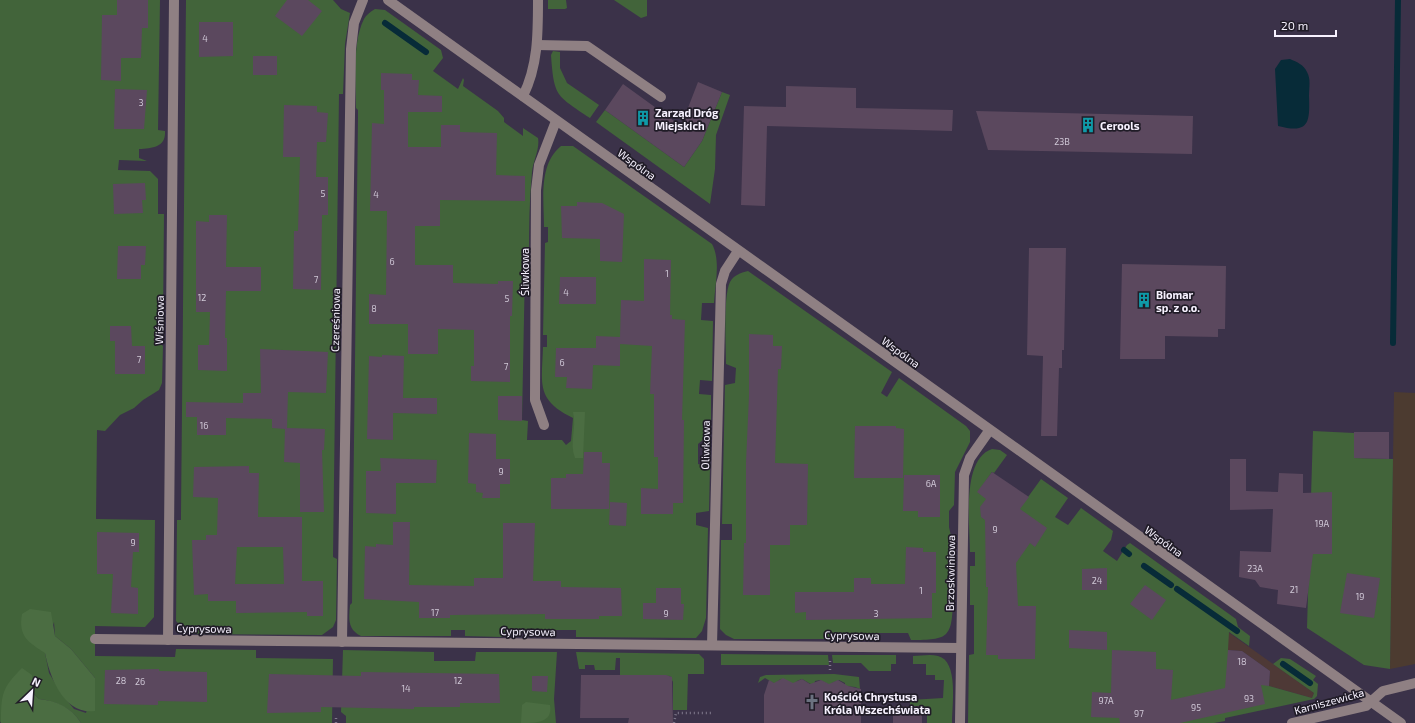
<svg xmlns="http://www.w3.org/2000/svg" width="1415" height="723" font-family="'Exo 2',sans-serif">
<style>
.commercial{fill:#4e3936}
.education{fill:#4c3b30}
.green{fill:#42643a;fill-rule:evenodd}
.forest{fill:#4b6d42}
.water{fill:#072b38}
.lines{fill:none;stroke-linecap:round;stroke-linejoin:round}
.stream{stroke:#072b38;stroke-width:6}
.building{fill:#5b485e;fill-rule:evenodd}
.path{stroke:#817a8d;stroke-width:2.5;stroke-dasharray:1 3;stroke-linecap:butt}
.minor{stroke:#8f8083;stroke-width:10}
.labels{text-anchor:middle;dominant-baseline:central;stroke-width:3.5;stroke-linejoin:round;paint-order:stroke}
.number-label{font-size:9px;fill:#d0c8d7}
.poi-label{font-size:11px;font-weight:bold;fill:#f7f2ff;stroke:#201c27;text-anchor:start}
.street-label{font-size:11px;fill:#f7f2ff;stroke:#201c27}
</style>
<rect width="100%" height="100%" fill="#3b3249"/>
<polygon class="commercial" points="1228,632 1314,693 1312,698 1269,686 1270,671 1242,651 1228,650"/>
<polygon class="education" points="1394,392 1415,393 1415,664 1390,669"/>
<g class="green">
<path d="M0 0H160L158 130 165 131C166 147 153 148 139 149V158L147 161 119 160 118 170 150 171 158 179V214H164L163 321 160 330 157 332V341L163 346 162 383 159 390 143 400 134 408 120 415 105 431 97 430 96 519 155 520 154 617 145 627 95 626V656L175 657 176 649 256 650V658L333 659 332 723H81C72 708 56 701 39 699L32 692V675L0 723ZM54 622 55 636 71 649 95 678 86 713 74 709 61 693 49 673 45 653Z"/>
<polygon points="186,0 333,0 341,9 350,13 345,44 343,94 339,94 333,557 337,559 336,620 333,627 322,635 189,634 176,621 177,520 181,520 181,513"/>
<polygon points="548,0 566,0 567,8 565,9 548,9"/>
<polygon points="614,0 647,0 647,16 641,18"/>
<path d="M375 9 385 10 441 50 443 58 433 71 458 89 463 78 464 80 463 86 498 111 504 118V122L523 136V128L538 138C540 149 533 161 532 172 529 203 529 234 529 266H525L522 420 528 421 527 440H562L566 445 571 441 573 418C535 400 542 383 543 347H547V335H543L545 243 548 242V227H544C544 200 538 165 561 146H573L712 244C721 261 715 284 714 303H702L701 320 713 321 712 381 700 380 699 394 711 395V433L698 444V464L710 467 709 511 696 513V525L708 528 706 618 702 631 696 638 576 637V630H506L502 637 465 636V630H451V636H361C347 629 349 618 350 605L352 603 358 117V110L356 108C356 83 352 42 364 19 366 15 370 12 375 9Z"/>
<path d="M553 51 560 52V68L567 83 599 105 590 118C556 95 554 97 551 55Z"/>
<polygon points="722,92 730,95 716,135 715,169 710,204 596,122 605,110 684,167 702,141"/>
<path d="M748 271 892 372 881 393 887 397 899 378 966 426 970 431V442L955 472 954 505 949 511V527L954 550V580L948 582V598L953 599C952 638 949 640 911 640L908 633H846V639H734L726 635 720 629 721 540H732V524H722L725 385 735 383 736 368 726 364C726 346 723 296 730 282 734 275 740 273 748 271Z"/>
<polygon points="1313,431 1354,433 1354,458 1393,459 1390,669 1364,665 1307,628"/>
<path d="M992 449 1000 450 1007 455 994 473 992 472 978 492 1028 497 1041 479 1068 498 1055 517 1068 525 1081 508 1113 531 1111 540 1103 551 1117 561 1127 545 1130 543 1236 619 1238 627 1250 636 1249 646 1229 632 1228 650 1254 677 1269 686 1312 698 1314 693 1273 664 1281 658 1290 659 1316 676 1313 680 1318 684 1317 696 1314 699 1225 718V721L1214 723H968L969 655 974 654V605H970V566H975V552H970C970 526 961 459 992 449Z"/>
<polygon points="343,650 434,652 434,661 475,661 476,652 557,652 554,699 556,723 346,723 346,716 341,712"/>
<polygon points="576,652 699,654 704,659 704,674 688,674 687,710 673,710 673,682 670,676 620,675 620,658 616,658 615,670 595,670 594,665 585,665 585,669 579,669"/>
<polygon points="721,654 828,655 829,665 721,665"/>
<polygon points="832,655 896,655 896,664 891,664 891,671 869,671 861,663 833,663"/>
<path d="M913 656C921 656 930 654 938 656 959 661 952 706 952 723H927V713L922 712V706H910V700L943 698 944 680H935V675H926V664H913Z"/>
<polygon points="834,674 859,677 860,689 855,687 845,686 845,683 839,680 832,683 832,686 820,680 815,681 814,686 802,679 797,681 795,685 783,679 779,680 777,685 765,678 758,683 760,677 766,675"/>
</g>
<g class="forest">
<path d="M573 412H585L583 458H575C569 443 577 428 573 412Z"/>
<path d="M30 609 51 612 55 636 71 649 95 678V711C64 715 50 678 45 653 28 642 18 636 22 614Z"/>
<path d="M22 668 32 675V692L39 699C57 701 71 707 81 723H1C1 694 2 688 22 668Z"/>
<path d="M526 702 550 705C553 723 536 723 521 723L522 705Z"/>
</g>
<path class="water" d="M1290 59C1297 62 1304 65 1307 72 1311 79 1309 87 1309 96 1310 123 1309 134 1278 126L1275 69 1281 60Z"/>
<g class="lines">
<g class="stream">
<polyline points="385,23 426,52"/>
<polyline points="1393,343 1398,0"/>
<polyline points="1124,550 1129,554"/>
<polyline points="1144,566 1171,585"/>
<polyline points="1177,589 1237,631"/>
<polyline points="1283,664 1310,683"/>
</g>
</g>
<g class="building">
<polygon points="117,0 148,0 148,28 142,28 141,58 121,58 121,81 101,80 102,15 117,15"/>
<polygon points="287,0 308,0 322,11 302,36 275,16"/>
<polygon points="199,22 233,22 233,56 199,57"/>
<rect x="253" y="56" width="24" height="19"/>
<polygon points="381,73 412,74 412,80 419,80 418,95 442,96 442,112 408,112 408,147 441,147 441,125 460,125 460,132 497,133 496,175 525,176 525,201 440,200 440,226 415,226 415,265 453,265 453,283 498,284 498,281 513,281 512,316 510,316 510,382 471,381 471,366 474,366 474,330 438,329 438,354 408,354 408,324 369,324 369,294 386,295 387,211 370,211 372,123 384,124 384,90 381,90"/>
<polygon points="698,82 722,92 702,141 684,167 605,110 623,84 681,126"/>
<polygon points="786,86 856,88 856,108 953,110 952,131 767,126 765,206 741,205 744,106 786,107"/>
<polygon points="115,89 147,90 144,129 114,129"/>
<polygon points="284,105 317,106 317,112 328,113 326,142 317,142 316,177 328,177 328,215 322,215 321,290 293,289 294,231 298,231 300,157 283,157"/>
<polygon points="976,111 1193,116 1192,154 988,150"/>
<polygon points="145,183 146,200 142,200 143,213 114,214 113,184"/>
<polygon points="577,202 602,203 624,214 622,262 600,261 600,239 562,238 561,206 577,206"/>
<polygon points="209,215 227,215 226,267 261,267 261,291 226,291 225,338 227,338 227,371 198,370 198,345 209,345 210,312 196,312 196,221 209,222"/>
<polygon points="118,246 146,246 145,265 141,265 141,279 117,279"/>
<polygon points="1029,248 1066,248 1064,350 1062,350 1062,368 1059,368 1057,436 1041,436 1043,356 1027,355"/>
<polygon points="644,259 671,260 670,315 672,315 672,319 685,320 682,420 684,420 683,503 673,503 673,514 641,514 641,488 658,489 658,457 654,457 654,394 650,394 652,346 620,344 620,366 593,365 592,389 566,388 567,377 555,377 556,348 596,348 596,336 620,337 621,300 644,301"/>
<polygon points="1122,264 1226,266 1225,329 1218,329 1218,337 1165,336 1165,359 1120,359"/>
<polygon points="560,277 596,277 596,304 559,304"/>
<polygon points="110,326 131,326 132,346 145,346 145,374 115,374 115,341 110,341"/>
<polygon points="749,334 773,335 773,346 782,346 781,369 778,369 775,463 808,464 807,525 790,525 790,545 770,545 770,595 743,595 744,543 746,543 746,462 749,396"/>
<polygon points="260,349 328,352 326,393 288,392 287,428 325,429 324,450 322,450 324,512 300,512 300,463 284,462 285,429 272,428 272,419 226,418 226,435 197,435 197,417 186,417 186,402 243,403 243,393 261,393"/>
<polygon points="382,355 404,356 403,398 437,398 437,414 393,413 393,440 367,439 369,356 382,357"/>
<polygon points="498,396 522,396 522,421 498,420"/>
<polygon points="855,426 896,426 896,428 904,429 903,478 854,478"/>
<polygon points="1354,432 1389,432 1389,459 1354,458"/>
<polygon points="469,433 496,434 496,459 510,459 510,484 500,484 500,498 482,498 483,493 476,492 476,484 468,483"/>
<polygon points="584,452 602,452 602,463 610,463 609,509 551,509 551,478 566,478 566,474 583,474"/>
<polygon points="380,458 437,460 436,483 396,483 396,514 366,513 366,471 381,471"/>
<polygon points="1230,459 1246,459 1246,491 1278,492 1279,473 1303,474 1303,493 1332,492 1332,554 1313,554 1306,608 1277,604 1278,590 1260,587 1255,580 1239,577 1240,551 1271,552 1273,509 1230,510"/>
<path d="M249 466V473H259L258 517H302V581H323V616H307V612L236 613V601H208V594L194 595 192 540H206V535H217L218 498 193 497 194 467ZM237 547H283L284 584H235Z"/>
<polygon points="992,472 1029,497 1020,509 1047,528 1035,547 1030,543 1016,563 1018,606 1036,606 1035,659 998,659 998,655 986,655 988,587 986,587 985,520 981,517 980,507 986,499 977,492"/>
<polygon points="904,475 940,475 940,517 918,517 918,511 903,511"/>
<polygon points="610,502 627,503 626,526 609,525"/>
<polygon points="393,522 410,522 409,585 474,586 474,578 503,578 503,523 535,523 533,581 561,581 561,587 621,588 622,616 599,616 599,619 545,619 545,614 450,615 450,618 419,618 419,602 364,599 365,546 376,547 376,544 393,545"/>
<polygon points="97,532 139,533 139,552 133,552 131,587 138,588 138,614 111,613 113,574 97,574"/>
<polygon points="906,547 923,548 923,552 936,552 936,593 932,593 932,618 806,620 806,612 795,613 795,592 854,592 854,578 871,578 871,584 905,584"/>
<polygon points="1107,568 1107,590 1082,590 1082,569"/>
<polygon points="1347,573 1380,578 1374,618 1340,613"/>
<polygon points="1145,585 1166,600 1152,620 1130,604"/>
<polygon points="656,588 681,588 681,604 684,604 683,620 643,619 643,603 656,603"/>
<polygon points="1069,630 1107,632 1107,650 1069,648"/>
<polygon points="1112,650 1156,652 1156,669 1173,670 1171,700 1225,688 1228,650 1242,651 1270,671 1269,686 1261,685 1265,704 1180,723 1120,723 1119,718 1091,717 1092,692 1111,693"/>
<polygon points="159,669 159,671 207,672 207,702 158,701 158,705 104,704 105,670"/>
<polygon points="361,672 499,674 500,703 460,703 460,707 414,707 414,709 321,707 321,712 267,713 269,674 361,676"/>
<polygon points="581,675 666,675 672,677 673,723 628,723 629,718 580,718"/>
<polygon points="532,676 548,676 547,692 532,691"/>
<polygon points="783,678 793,683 802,679 810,684 821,680 829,684 838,680 848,686 861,689 861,723 764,723 764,695 769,680 774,683"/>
<rect x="893" y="706" width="29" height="17"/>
</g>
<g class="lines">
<g class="path">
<polyline points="830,670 830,661"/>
<polyline points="336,723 336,717"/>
<polyline points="674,723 676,713 712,713"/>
</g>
<g class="minor">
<polyline points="388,0 1401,723"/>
<polyline points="537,45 587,46 661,97"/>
<path d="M523 96C538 66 538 34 538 0"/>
<polyline points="544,425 535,400 536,190 539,165 556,121"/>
<polyline points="95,639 961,648"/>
<polyline points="168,640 174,0"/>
<polyline points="342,642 351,49 354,23 363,0"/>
<polyline points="712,645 721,284 725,271 738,251"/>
<polyline points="960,723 964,475 970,458 989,431"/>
<polyline points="1292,723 1366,706 1383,691 1415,683"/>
</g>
</g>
<defs>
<symbol id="building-bare" viewBox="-9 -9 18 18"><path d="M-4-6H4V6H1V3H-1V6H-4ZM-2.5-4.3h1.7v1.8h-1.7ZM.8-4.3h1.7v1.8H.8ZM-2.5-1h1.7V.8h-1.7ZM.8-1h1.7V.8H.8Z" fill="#0f9aa8" stroke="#201c27" stroke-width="2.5" paint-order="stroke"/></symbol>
<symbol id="church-bare" viewBox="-9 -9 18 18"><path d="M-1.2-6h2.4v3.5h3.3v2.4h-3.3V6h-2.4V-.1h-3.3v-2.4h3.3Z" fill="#6b7280" stroke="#201c27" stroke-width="2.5" paint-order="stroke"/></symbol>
</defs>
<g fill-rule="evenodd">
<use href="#building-bare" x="632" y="107" width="22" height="22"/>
<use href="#building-bare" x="1077" y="114" width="22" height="22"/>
<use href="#building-bare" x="1133" y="289" width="22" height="22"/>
<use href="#church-bare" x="801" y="691" width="22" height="22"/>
</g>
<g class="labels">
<g class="number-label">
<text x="205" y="38">4</text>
<text x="141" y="102">3</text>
<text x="1062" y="141">23B</text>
<text x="323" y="193">5</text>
<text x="376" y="194">4</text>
<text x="392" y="261">6</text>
<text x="667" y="273">1</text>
<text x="316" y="279">7</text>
<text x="566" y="292">4</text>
<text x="202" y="297">12</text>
<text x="507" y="298">5</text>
<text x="374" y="308">8</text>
<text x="139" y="359">7</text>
<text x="562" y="362">6</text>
<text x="506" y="366">7</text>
<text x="204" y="425">16</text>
<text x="501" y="471">9</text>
<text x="931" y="483">6A</text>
<text x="1322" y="523">19A</text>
<text x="995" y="529">9</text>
<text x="133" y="542">9</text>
<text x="1255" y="568">23A</text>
<text x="1097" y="580">24</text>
<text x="1294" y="589">21</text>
<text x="921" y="590">1</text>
<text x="1360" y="596">19</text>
<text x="435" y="612">17</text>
<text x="666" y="613">9</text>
<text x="876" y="613">3</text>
<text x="1242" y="661">18</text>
<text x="121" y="680">28</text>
<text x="458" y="680">12</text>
<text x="140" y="681">26</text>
<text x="406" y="688">14</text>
<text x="1249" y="698">93</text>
<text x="1106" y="700">97A</text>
<text x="1196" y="707">95</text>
<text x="1139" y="713">97</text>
</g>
<g class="poi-label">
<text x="655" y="112">Zarząd Dróg<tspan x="655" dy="13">Miejskich</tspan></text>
<text x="1100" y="125">Cerools</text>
<text x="1156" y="294">Biomar<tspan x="1156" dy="13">sp. z o.o.</tspan></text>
<text x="824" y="696">Kościół Chrystusa<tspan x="824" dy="13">Króla Wszechświata</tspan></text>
</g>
<g class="street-label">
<text transform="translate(637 164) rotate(36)">Wspólna</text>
<text transform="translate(524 272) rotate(-90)">Śliwkowa</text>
<text transform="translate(159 320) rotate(-89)">Wiśniowa</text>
<text transform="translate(335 320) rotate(-89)">Czereśniowa</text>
<text transform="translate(901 352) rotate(36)">Wspólna</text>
<text transform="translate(705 445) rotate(-89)">Oliwkowa</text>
<text transform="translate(1164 541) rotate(36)">Wspólna</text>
<text transform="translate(950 573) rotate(-89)">Brzoskwiniowa</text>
<text transform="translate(204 628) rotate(1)">Cyprysowa</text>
<text transform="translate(528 631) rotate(1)">Cyprysowa</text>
<text transform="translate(852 635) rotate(1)">Cyprysowa</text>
<text transform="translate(1329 701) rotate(-15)">Karniszewicka</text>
</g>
</g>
<g transform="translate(32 691) rotate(25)" stroke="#201c27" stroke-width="3" paint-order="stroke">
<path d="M0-3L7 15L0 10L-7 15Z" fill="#f7f2ff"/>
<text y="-6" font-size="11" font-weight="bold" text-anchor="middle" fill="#f7f2ff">N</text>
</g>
<path d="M1275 30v6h61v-6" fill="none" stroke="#f7f2ff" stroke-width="2"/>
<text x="1281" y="30" font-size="12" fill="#f7f2ff" stroke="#201c27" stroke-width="3" paint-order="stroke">20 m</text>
</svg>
